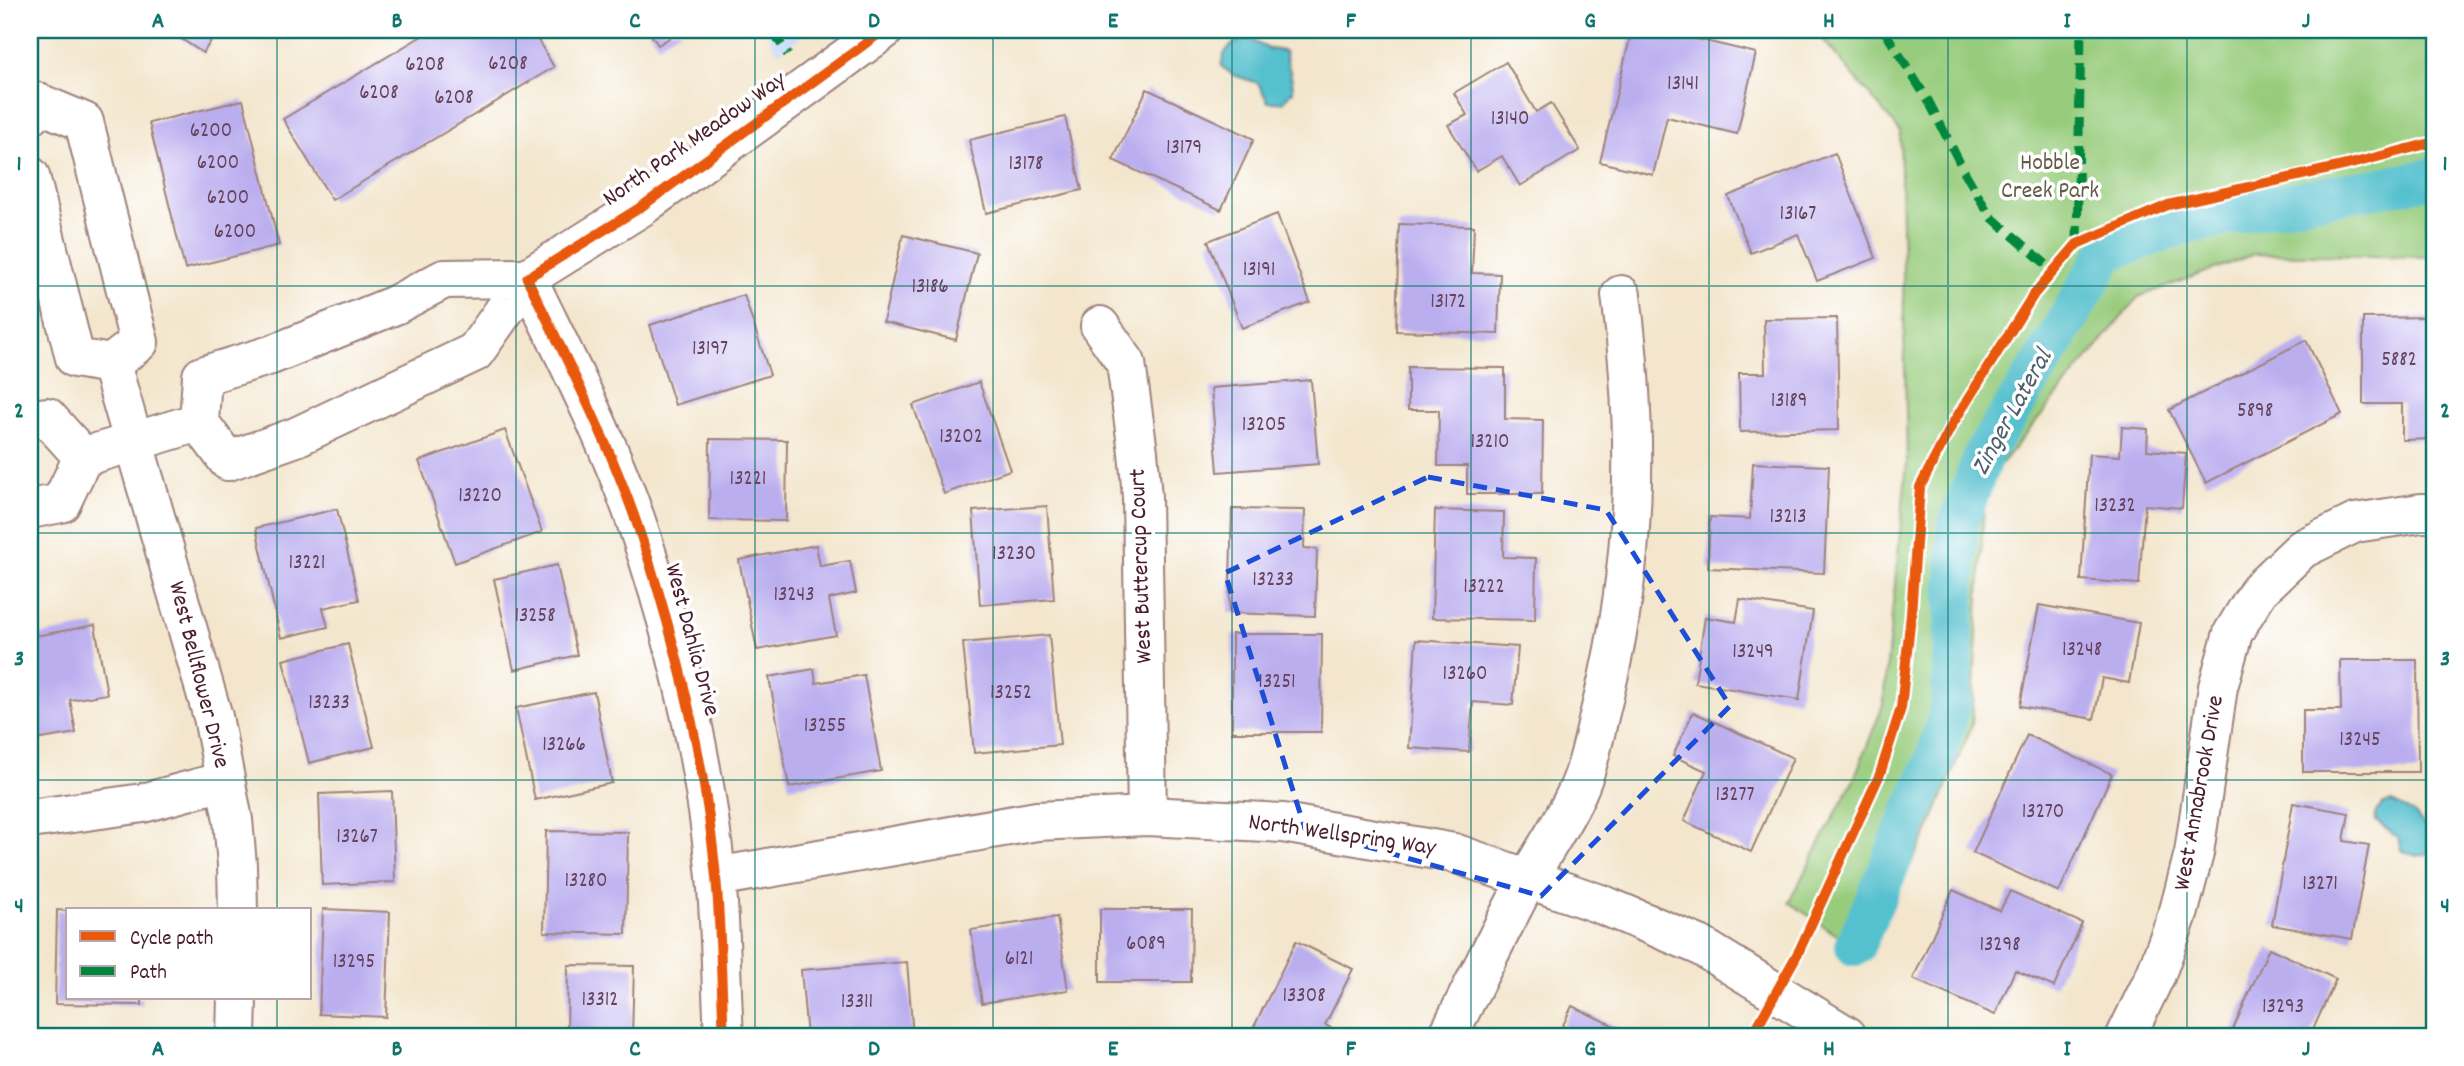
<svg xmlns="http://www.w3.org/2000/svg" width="2464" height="1066" font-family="Dekko,sans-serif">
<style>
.built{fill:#cbdbf9}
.green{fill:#98cc7d;stroke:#717654;stroke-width:2}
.water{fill:#54c0ce;stroke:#4f707c;stroke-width:2}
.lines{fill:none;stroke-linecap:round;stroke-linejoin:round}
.canal{stroke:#54c0ce;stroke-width:40}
.building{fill:#bbaeef}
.minor-casing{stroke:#9e827c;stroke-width:42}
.minor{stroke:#fff;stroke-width:38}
.quiet{stroke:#00873e;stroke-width:9;stroke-dasharray:18 9;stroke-linecap:butt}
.cycleway-casing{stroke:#fff;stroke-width:15}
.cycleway{stroke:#e8590c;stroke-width:10}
.marked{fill:none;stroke:#1d4ed8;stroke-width:5;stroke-dasharray:14 9;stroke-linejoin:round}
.grid{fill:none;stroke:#0f766e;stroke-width:2;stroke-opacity:0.55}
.labels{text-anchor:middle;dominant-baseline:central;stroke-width:7;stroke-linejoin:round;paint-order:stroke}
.number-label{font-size:21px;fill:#66435c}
.street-label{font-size:24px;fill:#4a1f2b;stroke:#fff}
.park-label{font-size:24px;fill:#655c48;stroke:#fff}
.water-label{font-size:26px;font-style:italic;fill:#4e5f6c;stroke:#fff}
.neatline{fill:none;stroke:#0f766e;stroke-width:2.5}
.grid-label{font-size:23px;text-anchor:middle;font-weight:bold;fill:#0f766e}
</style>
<rect width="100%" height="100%" fill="#fff"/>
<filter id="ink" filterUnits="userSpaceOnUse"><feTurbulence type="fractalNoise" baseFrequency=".0143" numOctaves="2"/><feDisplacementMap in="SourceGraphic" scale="14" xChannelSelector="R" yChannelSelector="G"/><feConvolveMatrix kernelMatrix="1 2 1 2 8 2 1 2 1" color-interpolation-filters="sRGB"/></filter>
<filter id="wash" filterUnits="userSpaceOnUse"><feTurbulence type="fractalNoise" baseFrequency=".00686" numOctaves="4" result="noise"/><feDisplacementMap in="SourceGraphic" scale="28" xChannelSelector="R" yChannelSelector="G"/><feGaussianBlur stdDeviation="1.57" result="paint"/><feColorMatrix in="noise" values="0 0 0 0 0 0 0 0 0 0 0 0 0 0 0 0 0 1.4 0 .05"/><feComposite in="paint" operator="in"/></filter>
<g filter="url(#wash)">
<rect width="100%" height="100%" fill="#f3e6cd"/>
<polygon class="built" points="765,30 810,30 778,53"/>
<polygon class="green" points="1815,30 2434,30 2434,257 2255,254 2138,297 1985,484 1972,725 1927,834 1863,953 1789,902 1854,779 1883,705 1907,463 1900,131"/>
<g class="water">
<path d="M1246 38 1269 49 1285 51C1287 65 1293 76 1293 91L1283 102H1268L1258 83 1233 75 1221 66C1224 49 1230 44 1246 38Z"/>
<path d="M2392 802 2414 813 2431 834V845L2427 854 2416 856 2401 850 2398 838 2376 821 2375 814C2380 806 2383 803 2392 802Z"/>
</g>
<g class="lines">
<polyline class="canal" points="1855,946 1934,762 1951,704 1958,524 1985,451 2042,363 2107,252 2181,226 2296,201 2424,180 2434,176"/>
</g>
<g id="blocks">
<g class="building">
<polygon points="168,30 218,30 203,53"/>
<polygon points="432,30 532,30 554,67 332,200 283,119"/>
<polygon points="648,30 682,30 658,45"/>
<polygon points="1632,30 1659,30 1756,53 1737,134 1667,117 1653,175 1600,162"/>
<polygon points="1506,62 1536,112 1551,103 1580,150 1520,186 1502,156 1476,171 1448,125 1467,115 1454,93"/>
<polygon points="1147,89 1254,139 1221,210 1113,160"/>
<polygon points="243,100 279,245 185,269 149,123"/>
<polygon points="1065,117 1082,190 986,213 969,140"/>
<polygon points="1835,153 1876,258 1817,281 1798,234 1751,253 1728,196"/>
<polygon points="1277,214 1310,302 1242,328 1208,241"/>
<polygon points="1399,224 1474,226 1472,273 1500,274 1498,334 1396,331"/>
<polygon points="903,235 977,253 956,340 883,322"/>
<polygon points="744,295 770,375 675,405 650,325"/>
<polygon points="2434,317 2434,439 2402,440 2402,404 2363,404 2363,318"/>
<polygon points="1837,318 1839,430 1740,432 1739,373 1765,373 1764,319"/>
<polygon points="2306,340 2342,414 2206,483 2169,410"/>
<polygon points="1408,367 1505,368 1505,419 1543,420 1542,494 1467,494 1467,466 1438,466 1439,410 1408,410"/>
<polygon points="1311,380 1318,464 1218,472 1211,388"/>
<polygon points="979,382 1010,470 944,494 913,405"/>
<polygon points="2122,427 2148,429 2147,450 2186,453 2182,508 2145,505 2139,584 2081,580 2089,454 2120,456"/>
<polygon points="505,430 542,532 455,563 419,461"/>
<polygon points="710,439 787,440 786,521 709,520"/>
<polygon points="1753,463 1829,466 1824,573 1708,568 1710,517 1750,519"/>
<polygon points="1047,506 1054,599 980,605 973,511"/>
<polygon points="337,509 359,600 323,608 328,627 281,638 256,528"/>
<polygon points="1232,509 1305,510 1304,548 1317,549 1315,616 1229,613"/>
<polygon points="1435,510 1504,512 1503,557 1536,558 1535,620 1432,618"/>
<polygon points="816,545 820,566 850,561 856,593 829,599 836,635 757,650 739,560"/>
<polygon points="557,565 577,655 514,670 494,579"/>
<polygon points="1740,599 1813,611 1799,700 1695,683 1705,617 1736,622"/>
<polygon points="2039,605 2139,623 2129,683 2102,678 2094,719 2020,706"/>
<polygon points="95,625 107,694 70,700 76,733 30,741 30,637"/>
<polygon points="1232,634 1322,634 1321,732 1232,732"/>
<polygon points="1049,635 1060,745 974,753 963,643"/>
<polygon points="1416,640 1518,647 1513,705 1473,702 1469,752 1409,748"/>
<polygon points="348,644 374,747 309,763 283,660"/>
<polygon points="2340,660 2417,660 2418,772 2303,772 2303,710 2341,710"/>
<polygon points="814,669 816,683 864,675 881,771 789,787 769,677"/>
<polygon points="594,692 612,783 535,800 516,708"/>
<polygon points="1693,712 1793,758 1751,852 1684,821 1706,771 1673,756"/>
<polygon points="2027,735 2112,774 2059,892 1973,853"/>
<polygon points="392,791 395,882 322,885 319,794"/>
<polygon points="2293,803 2349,813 2344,841 2369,845 2352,939 2272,925"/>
<polygon points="546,831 628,832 626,934 544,932"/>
<polygon points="1953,890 2000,911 2010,891 2082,923 2054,987 2015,970 1995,1015 1913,979"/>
<polygon points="323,909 390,912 386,1017 319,1014"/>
<polygon points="1100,909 1192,909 1191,982 1100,982"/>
<polygon points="57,910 68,911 68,998 142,998 142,1005 55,1004"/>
<polygon points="1057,917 1068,990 982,1003 971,930"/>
<polygon points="1296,941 1353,969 1325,1025 1348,1036 1250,1035"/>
<polygon points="2269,948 2336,979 2310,1036 2230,1036"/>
<polygon points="907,962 913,1036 807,1036 801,970"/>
<polygon points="568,965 634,966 632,1036 567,1036"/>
<polygon points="1572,1006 1635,1036 1558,1036"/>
</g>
</g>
</g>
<g filter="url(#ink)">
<use href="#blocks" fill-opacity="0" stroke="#9e827c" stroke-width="2"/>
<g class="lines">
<defs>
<g id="minor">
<polyline points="30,116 36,102 84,122 139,342 111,364 75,358 30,176"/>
<polygon points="527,278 475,352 296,437 228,461 199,422 202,376 271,355 395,305 444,279"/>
<polyline points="1100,326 1126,363 1138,452 1142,497 1147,816"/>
<polyline points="111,364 213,717 233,820 237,865 238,910"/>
<polyline points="30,419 47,417 83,457"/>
<polyline points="30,509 61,503 83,457 199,422"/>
<polyline points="30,819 143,803 224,781"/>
<polyline points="716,877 1037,821 1147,816 1283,823 1454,853 1603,905 1699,945 1847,1036"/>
<polyline points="236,1036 237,998"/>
<path d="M724 1036C721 983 721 930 716 877 705 760 676 641 639 530 610 443 567 361 527 278L641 207 884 30"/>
<path d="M1448 1036C1474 984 1500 932 1527 880 1543 851 1563 823 1577 792 1590 764 1595 731 1603 700 1637 560 1639 438 1621 295"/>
<polyline points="2126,1036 2156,974 2179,911 2194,853 2218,687 2233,633 2259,590 2302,549 2355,523 2421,513 2434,513"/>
</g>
</defs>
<use href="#minor" class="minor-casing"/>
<use href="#minor" class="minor"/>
<g class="quiet">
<polyline points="772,30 788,55"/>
<polyline points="1884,30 1929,102 1964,171 1990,216 2054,271"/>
<polyline points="2077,244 2081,30"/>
</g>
<defs>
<g id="cycleway">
<path d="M724 1036C721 983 721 930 716 877 705 760 676 641 639 530 610 443 567 361 527 278L641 207 884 30"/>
<polyline points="1752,1036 1799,951 1880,774 1901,708 1911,614 1920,487 1953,423 2034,294 2077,244 2168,205 2347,165 2434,142"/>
</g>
</defs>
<use href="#cycleway" class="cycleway-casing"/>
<use href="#cycleway" class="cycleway"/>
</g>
</g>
<path class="marked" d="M1428 477 1606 510 1730 706 1541 896 1305 829 1225 573Z"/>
<path class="grid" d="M277 30V910M516 30V1036M755 30V1036M993 30V1036M1232 30V1036M1471 30V1036M1709 30V1036M1948 30V1036M2187 30V1036M30 286H2434M30 533H2434M30 780H2434M277 998V1036"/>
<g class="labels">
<g class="number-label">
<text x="508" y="65">6208</text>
<text x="425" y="66">6208</text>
<text x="1683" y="85">13141</text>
<text x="379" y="94">6208</text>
<text x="454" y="99">6208</text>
<text x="1510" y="120">13140</text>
<text x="211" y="132">6200</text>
<text x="1184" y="149">13179</text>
<text x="218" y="164">6200</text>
<text x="1026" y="165">13178</text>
<text x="228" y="199">6200</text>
<text x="1798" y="215">13167</text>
<text x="235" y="233">6200</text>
<text x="1259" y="271">13191</text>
<text x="930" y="288">13186</text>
<text x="1448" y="303">13172</text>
<text x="710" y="350">13197</text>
<text x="2399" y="361">5882</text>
<text x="1789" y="402">13189</text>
<text x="2255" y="412">5898</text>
<text x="1264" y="426">13205</text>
<text x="961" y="438">13202</text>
<text x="1490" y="443">13210</text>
<text x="748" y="480">13221</text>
<text x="480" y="497">13220</text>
<text x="2115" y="507">13232</text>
<text x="1788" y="518">13213</text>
<text x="1014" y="555">13230</text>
<text x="307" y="564">13221</text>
<text x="1273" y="581">13233</text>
<text x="1484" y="588">13222</text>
<text x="794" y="596">13243</text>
<text x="535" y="617">13258</text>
<text x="2082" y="651">13248</text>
<text x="1753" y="653">13249</text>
<text x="1465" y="675">13260</text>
<text x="1277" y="683">13251</text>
<text x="1011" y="694">13252</text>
<text x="329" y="704">13233</text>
<text x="825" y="727">13255</text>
<text x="2360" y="741">13245</text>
<text x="564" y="746">13266</text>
<text x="1735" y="796">13277</text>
<text x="2043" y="813">13270</text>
<text x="357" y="838">13267</text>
<text x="586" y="882">13280</text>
<text x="2320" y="885">13271</text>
<text x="1146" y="945">6089</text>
<text x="2000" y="946">13298</text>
<text x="1019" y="960">6121</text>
<text x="354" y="963">13295</text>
<text x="1304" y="997">13308</text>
<text x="600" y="1001">13312</text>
<text x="857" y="1003">13311</text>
<text x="2283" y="1008">13293</text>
</g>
<g class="street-label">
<text transform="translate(695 140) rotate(-35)">North Park Meadow Way</text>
<text transform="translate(1142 566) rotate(-92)">West Buttercup Court</text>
<text transform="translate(691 640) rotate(75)">West Dahlia Drive</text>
<text transform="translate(198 675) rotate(76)">West Bellflower Drive</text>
<text transform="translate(2200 793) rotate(-80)">West Annabrook Drive</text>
<text transform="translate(1342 836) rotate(8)">North Wellspring Way</text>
</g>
<g class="park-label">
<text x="2050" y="164">Hobble<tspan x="2050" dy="28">Creek Park</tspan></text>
</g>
<g class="water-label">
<text transform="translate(2013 413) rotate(-61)">Zinger Lateral</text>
</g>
</g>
<rect width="2464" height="1066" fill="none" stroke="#fff" stroke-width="77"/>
<rect x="66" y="908" width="245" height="91" fill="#ffffff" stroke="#b7a5aa" stroke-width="2"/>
<rect x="80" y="931" width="35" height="10" fill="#e8590c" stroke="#b7a5aa" stroke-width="2"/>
<text x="130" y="944" font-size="21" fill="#4a1f2b">Cycle path</text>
<rect x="80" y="966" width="35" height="10" fill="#00873e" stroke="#b7a5aa" stroke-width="2"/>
<text x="130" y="978" font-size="21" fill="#4a1f2b">Path</text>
<rect x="38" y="38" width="2388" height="990" class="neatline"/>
<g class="grid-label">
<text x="158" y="27">A</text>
<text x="397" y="27">B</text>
<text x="635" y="27">C</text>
<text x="874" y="27">D</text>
<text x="1113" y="27">E</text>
<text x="1351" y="27">F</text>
<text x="1590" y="27">G</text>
<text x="1829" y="27">H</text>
<text x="2067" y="27">I</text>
<text x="2306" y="27">J</text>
<text x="19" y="170">1</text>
<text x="2445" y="170">1</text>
<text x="19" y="417">2</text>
<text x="2445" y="417">2</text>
<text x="19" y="665">3</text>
<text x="2445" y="665">3</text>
<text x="19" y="912">4</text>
<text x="2445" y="912">4</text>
<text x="158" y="1055">A</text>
<text x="397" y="1055">B</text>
<text x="635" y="1055">C</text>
<text x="874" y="1055">D</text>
<text x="1113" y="1055">E</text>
<text x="1351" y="1055">F</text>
<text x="1590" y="1055">G</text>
<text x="1829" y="1055">H</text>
<text x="2067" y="1055">I</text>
<text x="2306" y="1055">J</text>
</g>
</svg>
